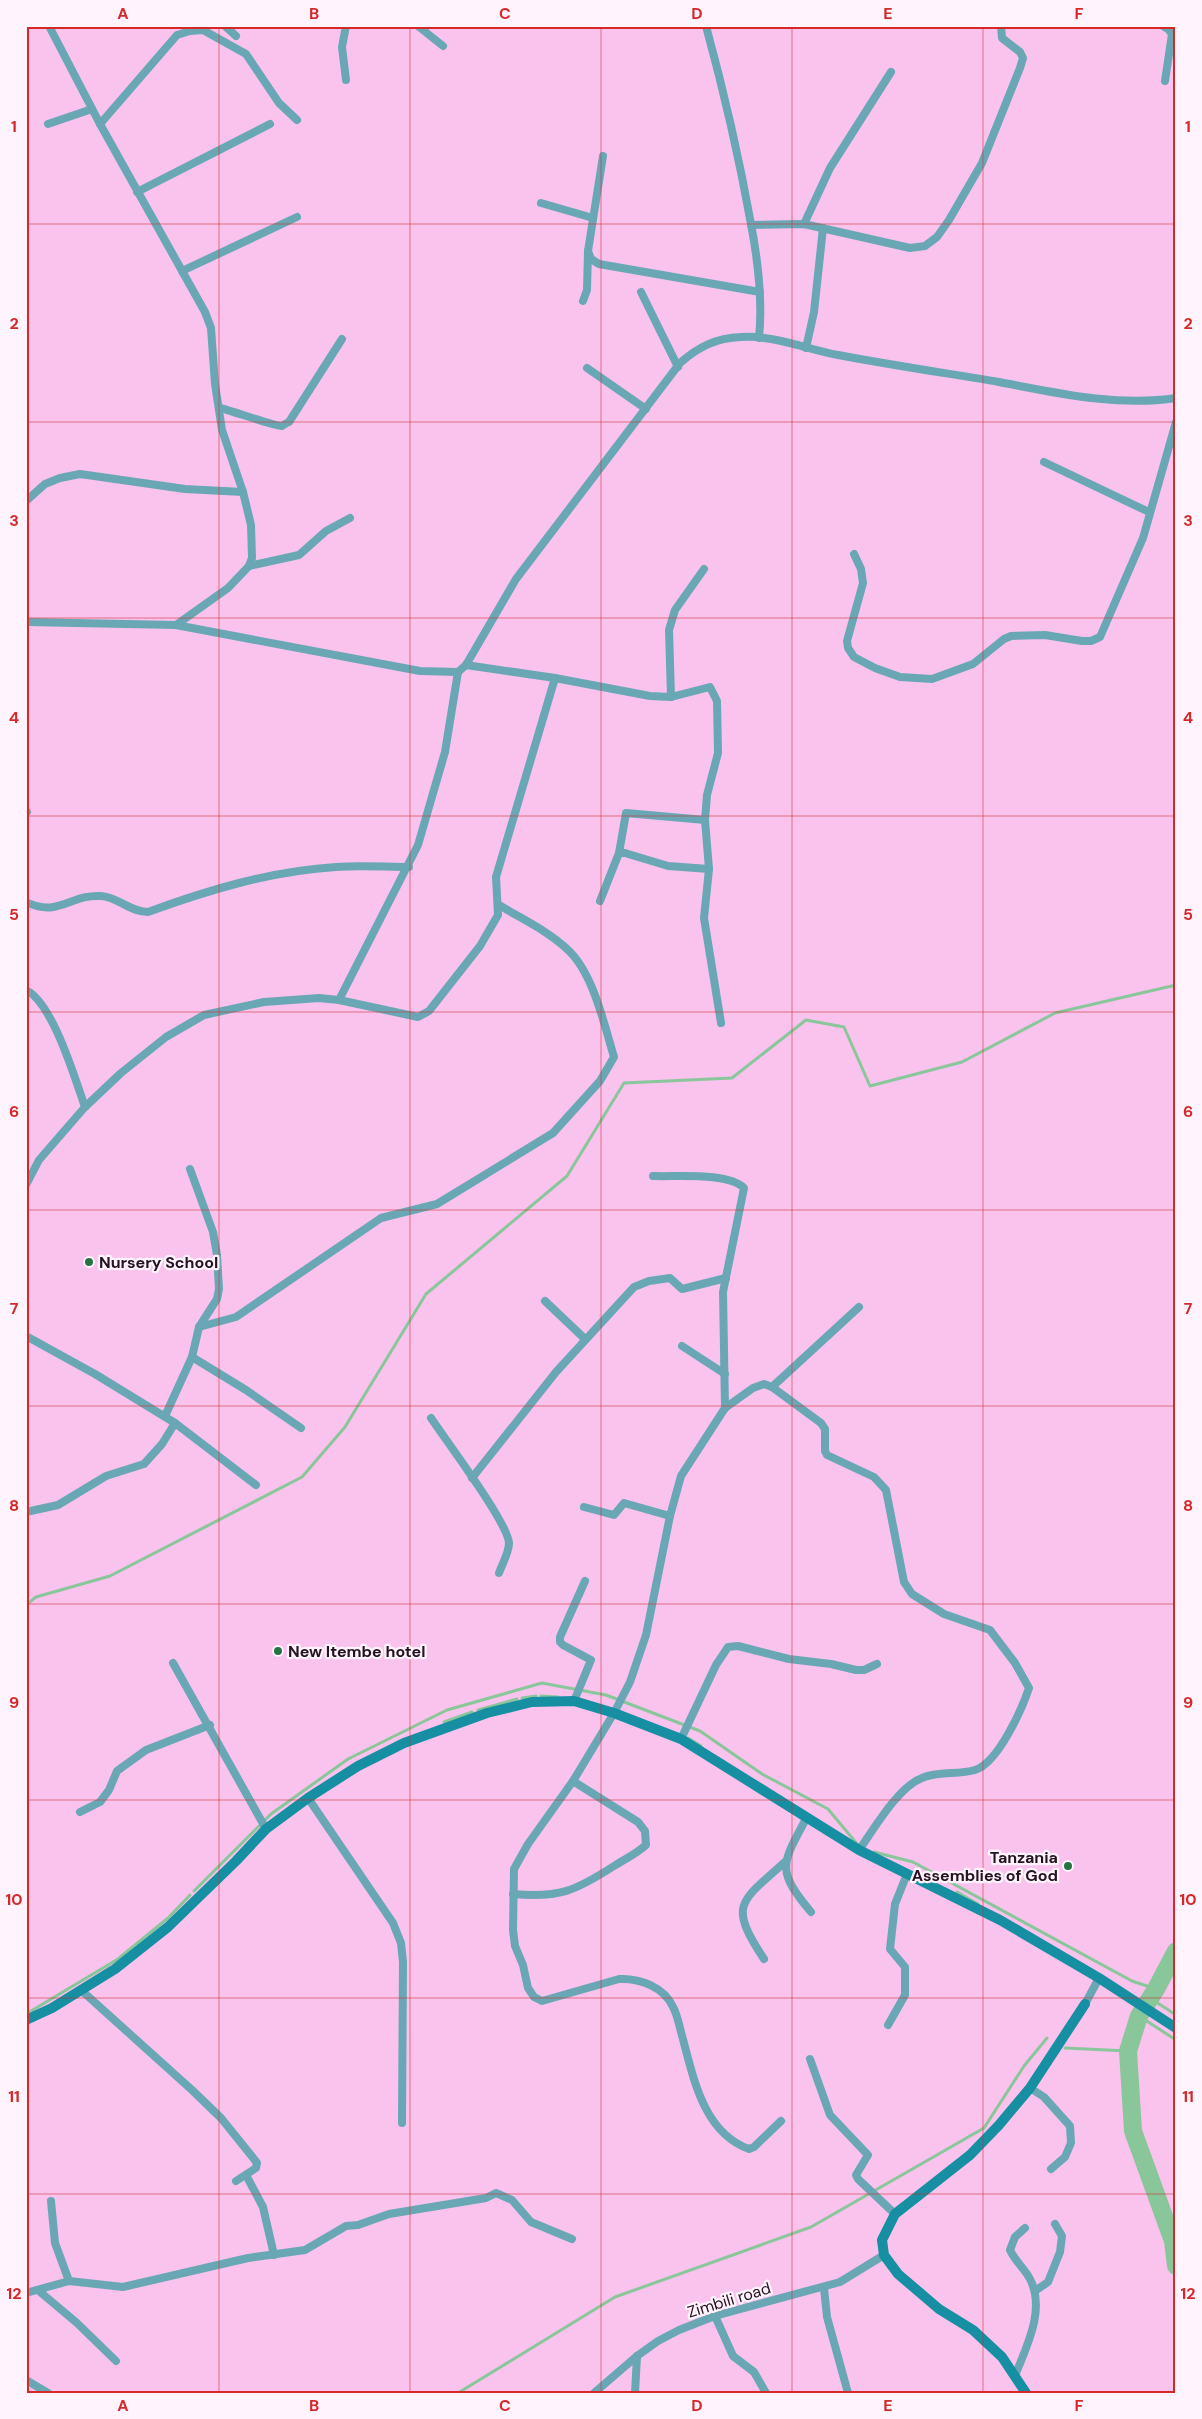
<svg xmlns="http://www.w3.org/2000/svg" width="1202" height="2419" font-family="'DM Sans',sans-serif">
<style>
.lines{fill:none;stroke-linecap:round;stroke-linejoin:round}
.stream{stroke:#89c69a;stroke-width:3}
.river{stroke:#89c69a;stroke-width:18}
.street{stroke:#6aa7b5;stroke-width:8}
.secondary{stroke:#168fa3;stroke-width:10}
.grid{fill:none;stroke:#d62828;stroke-width:1;stroke-opacity:0.55}
.poi-dot{fill:#267444;stroke:#fff4fd;stroke-width:2}
.labels{text-anchor:middle;dominant-baseline:central;stroke-width:4.5;stroke-linejoin:round;paint-order:stroke}
.poi-label{font-size:16px;font-weight:bold;fill:#251222;stroke:#fff4fd;text-anchor:start}
.street-label{font-size:16px;fill:#251222;stroke:#fff4fd}
.neatline{fill:none;stroke:#d62828;stroke-width:2}
.grid-label{font-size:16px;text-anchor:middle;font-weight:bold;fill:#d62828}
</style>
<rect width="100%" height="100%" fill="#f9c3ee"/>
<g class="lines">
<g class="stream">
<polyline points="26,1605 36,1597 110,1576 302,1477 345,1427 426,1294 567,1176 624,1083 732,1078 806,1020 844,1027 870,1086 962,1062 1055,1013 1176,985"/>
<polyline points="541,1696 558,1697"/>
<polyline points="522,1698 536,1696"/>
<polyline points="478,1710 517,1699"/>
<polyline points="444,1722 472,1712"/>
<polyline points="688,1738 701,1746"/>
<polyline points="874,1852 913,1862 1132,1981 1156,1989"/>
<polyline points="194,1891 271,1814 348,1759 447,1710 542,1683 606,1695 700,1731 762,1774 828,1809 858,1845"/>
<polyline points="957,1892 978,1904"/>
<polyline points="1150,1998 1176,2015"/>
<polyline points="26,2014 118,1959 168,1918 190,1895"/>
<polyline points="1139,2016 1176,2040"/>
<polyline points="1065,2048 1128,2051"/>
<polyline points="458,2393 615,2297 811,2227 984,2128 1024,2066 1047,2038"/>
</g>
<polyline class="river" points="1176,1951 1156,1989 1139,2016 1128,2051 1133,2131 1173,2241 1176,2266"/>
<g class="street">
<polyline points="49,26 100,124 205,312 211,328 215,384 222,430 243,492 251,525 252,558 249,566 228,588 176,625"/>
<polyline points="225,26 236,36"/>
<polyline points="418,26 443,46"/>
<path d="M706 26C724 92 739 157 751 224 758 261 763 299 759 338"/>
<polyline points="1163,26 1168,29 1172,34 1165,81"/>
<polyline points="346,80 342,47 346,26"/>
<polyline points="48,124 92,109"/>
<polyline points="100,124 177,35 190,31 203,30 246,54 279,103 297,120"/>
<polyline points="603,156 588,251 591,259 599,264 760,292"/>
<polyline points="137,192 270,124"/>
<polyline points="541,203 593,218"/>
<polyline points="804,224 830,168 891,72"/>
<polyline points="751,225 804,224 910,248 925,246 937,237 949,220 982,163 1020,68 1023,58 1020,52 1002,38 1001,26"/>
<polyline points="182,271 297,217"/>
<polyline points="641,292 678,367"/>
<polyline points="583,301 587,290 588,251"/>
<polyline points="806,348 814,312 823,228"/>
<polyline points="587,368 646,409"/>
<path d="M220 408C229 410 278 427 282 426 284 425 286 423 289 422L342 339"/>
<polyline points="1044,462 1149,512"/>
<polyline points="26,501 45,484 60,478 80,474 185,489 243,492"/>
<polyline points="854,554 861,569 863,583 847,641 848,648 854,657 875,668 900,677 932,679 973,664 1004,639 1011,636 1045,635 1082,641 1091,641 1100,637 1143,538 1176,422"/>
<polyline points="249,566 299,555 326,531 350,518"/>
<polyline points="26,622 176,625 420,671 458,672"/>
<polyline points="466,665 555,678 650,696 671,697 710,687 717,701 718,753 707,795 705,820 709,869 704,918 721,1023"/>
<polyline points="671,697 669,630 675,610 704,569"/>
<polyline points="26,811 27,812"/>
<polyline points="619,853 626,813 705,820"/>
<polyline points="600,901 619,853 625,853 668,866 709,869"/>
<path d="M26 902C59 918 70 894 101 896 118 897 130 912 148 912 208 890 271 871 336 867 360 865 385 867 409 867"/>
<path d="M26 990C53 1003 75 1079 85 1107"/>
<path d="M339 1000 418 845 445 752 458 672 466 665 516 579 680 363C698 347 716 338 741 337 774 335 806 349 838 355 891 365 945 373 999 382 1057 393 1117 407 1176 398"/>
<path d="M653 1176C677 1177 728 1172 744 1188L723 1292 725 1408"/>
<polyline points="26,1185 39,1160 85,1107 121,1073 166,1037 204,1015 264,1002 319,998 339,1000 418,1017 429,1011 480,946 498,915 496,877 555,678"/>
<polyline points="545,1301 585,1339"/>
<path d="M199 1327 236 1317 381 1218 437 1204 553 1133 600 1081 614 1057C604 1024 593 972 567 949 548 931 522 919 499 905"/>
<polyline points="26,1336 95,1374 175,1423 256,1485"/>
<polyline points="682,1346 725,1374"/>
<polyline points="192,1357 246,1390 301,1428"/>
<polyline points="772,1387 859,1307"/>
<polyline points="165,1416 192,1357 199,1327 217,1299 219,1289 217,1255 213,1232 190,1169"/>
<path d="M431 1418C445 1439 508 1523 509 1543 509 1553 502 1564 499 1573"/>
<polyline points="472,1478 556,1372 634,1287 649,1281 670,1278 682,1289 726,1278"/>
<polyline points="584,1507 614,1515 624,1503 670,1516"/>
<polyline points="26,1512 58,1505 106,1476 144,1464 162,1444 175,1423"/>
<polyline points="173,1663 266,1829"/>
<polyline points="574,1701 591,1660 563,1645 560,1642 560,1637 585,1581"/>
<polyline points="681,1739 716,1665 728,1647 738,1646 789,1659 831,1664 856,1670 864,1670 877,1664"/>
<polyline points="308,1798 393,1923 401,1943 403,1962 402,2123"/>
<polyline points="80,1812 100,1802 109,1790 117,1771 146,1750 210,1725"/>
<path d="M807 1817C782 1864 775 1869 811 1912"/>
<path d="M513 1894C560 1898 575 1891 614 1866 625 1859 636 1854 646 1845L645 1831 638 1822 573 1781"/>
<path d="M764 1959C727 1903 741 1902 786 1861"/>
<polyline points="81,1990 192,2090 221,2118 254,2159 257,2163 256,2168 236,2181"/>
<polyline points="1085,2004 1099,1978"/>
<polyline points="888,2025 905,1995 905,1967 890,1949 895,1904 907,1874"/>
<polyline points="810,2059 830,2115 868,2155 856,2175 858,2179 895,2214"/>
<polyline points="1030,2088 1044,2097 1070,2126 1071,2143 1065,2157 1051,2169"/>
<path d="M781 2121 754 2147 749 2149C702 2132 693 2075 681 2032 679 2024 677 2014 673 2007 664 1987 640 1978 619 1979L542 2001 534 1997 528 1988 523 1965 515 1946 513 1930 514 1869 528 1844 573 1781 614 1713 630 1682 646 1635 670 1516 681 1476 725 1408 753 1388 764 1384 772 1387 821 1423 825 1429V1451L827 1455 874 1477 886 1490 904 1582 912 1594 944 1614 990 1630 1015 1663 1029 1688C1022 1709 998 1763 975 1770 958 1775 938 1771 922 1778 898 1787 874 1829 859 1850"/>
<polyline points="246,2175 263,2207 274,2255"/>
<polyline points="51,2201 55,2243 69,2281"/>
<polyline points="824,2288 827,2317 848,2393"/>
<polyline points="39,2291 77,2323 116,2361"/>
<polyline points="1035,2291 1048,2282 1060,2252 1062,2236 1055,2224"/>
<polyline points="26,2293 69,2281 123,2287 248,2258 305,2250 346,2226 358,2225 389,2214 486,2198 496,2193 512,2200 531,2222 572,2239"/>
<polyline points="715,2316 733,2356 754,2372 766,2393"/>
<path d="M1015 2376C1026 2347 1046 2310 1030 2279 1025 2269 1015 2261 1010 2250L1015 2237 1025 2228"/>
<polyline points="26,2380 48,2393"/>
<polyline points="594,2393 637,2356 658,2341 679,2330 715,2316 840,2282 884,2255"/>
<polyline points="635,2393 637,2356"/>
</g>
<g class="secondary">
<polyline points="26,2020 52,2008 115,1969 168,1927 236,1861 266,1829 308,1798 358,1766 404,1743 487,1713 532,1702 574,1701 614,1713 681,1739 859,1850 1000,1920 1099,1978 1176,2028"/>
<polyline points="1026,2393 1002,2357 973,2330 939,2309 898,2274 884,2255 882,2240 895,2214 970,2155 999,2125 1030,2088 1085,2004"/>
</g>
</g>
<path class="grid" d="M219 26V2393M410 26V2393M601 26V2393M792 26V2393M983 26V2393M26 224H1176M26 422H1176M26 618H1176M26 816H1176M26 1012H1176M26 1210H1176M26 1406H1176M26 1604H1176M26 1800H1176M26 1998H1176M26 2194H1176"/>
<g class="poi-dot">
<circle cx="89" cy="1262" r="5"/>
<circle cx="278" cy="1651" r="5"/>
<circle cx="1068" cy="1866" r="5"/>
</g>
<g class="labels">
<g class="poi-label">
<text x="99" y="1262">Nursery School</text>
<text x="288" y="1651">New Itembe hotel</text>
<text x="1058" y="1857" text-anchor="end">Tanzania<tspan x="1058" dy="18">Assemblies of God</tspan></text>
</g>
<g class="street-label">
<text transform="translate(729 2300) rotate(-17)">Zimbili road</text>
</g>
</g>
<rect width="1202" height="2419" fill="none" stroke="#fff4fd" stroke-width="55"/>
<rect x="28" y="28" width="1146" height="2364" class="neatline"/>
<g class="grid-label">
<text x="123" y="19">A</text>
<text x="314" y="19">B</text>
<text x="505" y="19">C</text>
<text x="697" y="19">D</text>
<text x="888" y="19">E</text>
<text x="1079" y="19">F</text>
<text x="14" y="132">1</text>
<text x="1188" y="132">1</text>
<text x="14" y="329">2</text>
<text x="1188" y="329">2</text>
<text x="14" y="526">3</text>
<text x="1188" y="526">3</text>
<text x="14" y="723">4</text>
<text x="1188" y="723">4</text>
<text x="14" y="920">5</text>
<text x="1188" y="920">5</text>
<text x="14" y="1117">6</text>
<text x="1188" y="1117">6</text>
<text x="14" y="1314">7</text>
<text x="1188" y="1314">7</text>
<text x="14" y="1511">8</text>
<text x="1188" y="1511">8</text>
<text x="14" y="1708">9</text>
<text x="1188" y="1708">9</text>
<text x="14" y="1905">10</text>
<text x="1188" y="1905">10</text>
<text x="14" y="2102">11</text>
<text x="1188" y="2102">11</text>
<text x="14" y="2299">12</text>
<text x="1188" y="2299">12</text>
<text x="123" y="2411">A</text>
<text x="314" y="2411">B</text>
<text x="505" y="2411">C</text>
<text x="697" y="2411">D</text>
<text x="888" y="2411">E</text>
<text x="1079" y="2411">F</text>
</g>
</svg>
